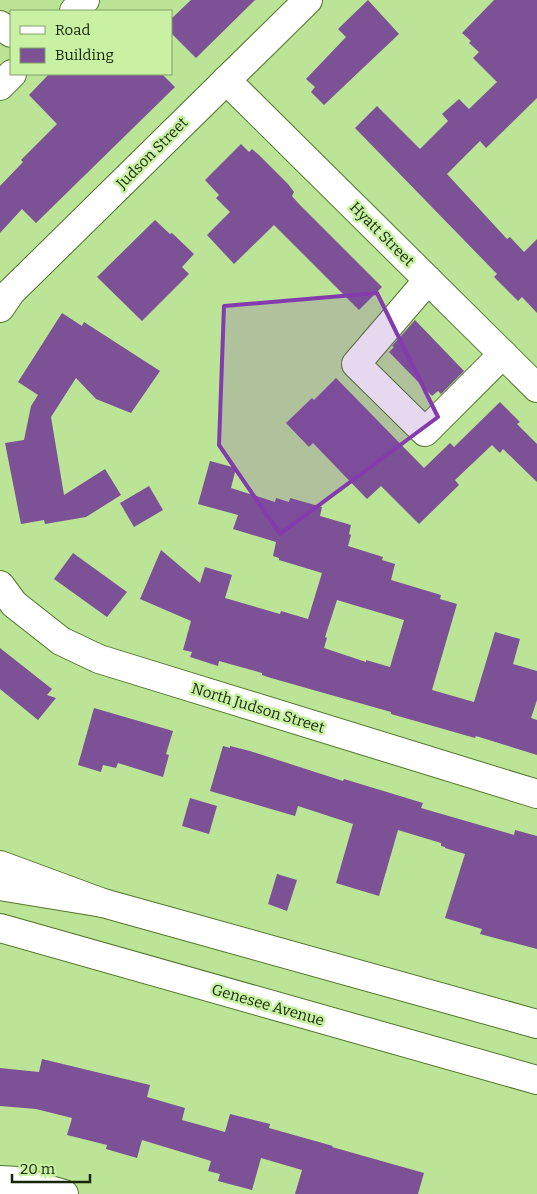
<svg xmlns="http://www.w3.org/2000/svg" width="537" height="1194" font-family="Bitter,serif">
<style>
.building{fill:#7c5196;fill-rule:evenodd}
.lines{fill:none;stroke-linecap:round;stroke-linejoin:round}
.minor-casing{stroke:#51752c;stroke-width:30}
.major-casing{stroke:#51752c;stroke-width:30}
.highway-casing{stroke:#51752c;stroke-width:30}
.minor{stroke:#fff;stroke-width:28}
.major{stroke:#fff;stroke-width:28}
.highway{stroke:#fff;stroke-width:28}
.marked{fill:#843bad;fill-opacity:0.2;stroke:#843bad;stroke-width:4;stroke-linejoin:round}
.labels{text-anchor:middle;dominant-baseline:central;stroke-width:5;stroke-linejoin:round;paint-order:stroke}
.street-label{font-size:15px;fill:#182708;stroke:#c8f1a4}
</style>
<rect width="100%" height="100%" fill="#bbe497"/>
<g class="building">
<polygon points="191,0 255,0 196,58 171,33 171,19"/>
<polygon points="368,0 399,34 324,105 311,92 315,87 306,79 346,37 338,29"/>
<polygon points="494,0 537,0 537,98 486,148 480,141 447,174 507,239 510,237 524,252 537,239 537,313 522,297 518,301 494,277 497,274 355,128 377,106 420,149 448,121 442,114 459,99 469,109 497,82 473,58 479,52 469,43 471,41 462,33"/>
<polygon points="49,74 162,74 175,87 36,223 22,209 0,233 0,186 23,162 21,160 57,124 29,95"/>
<polygon points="241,144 249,152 252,149 259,155 288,184 294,192 292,196 299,204 382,287 359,310 274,225 234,264 207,235 230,212 216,198 219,195 205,180"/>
<polygon points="155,220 170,234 172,233 194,254 182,267 189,274 142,321 97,277"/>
<polygon points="62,313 82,326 84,322 160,371 131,413 96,399 76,378 51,417 64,495 105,469 121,495 86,517 45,524 44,520 21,524 5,443 24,440 31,406 38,395 18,382"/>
<polygon points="415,320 464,371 441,394 438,391 432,396 389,352 394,347 392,346"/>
<polygon points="336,378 424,468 450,443 454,447 500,402 520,422 517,424 537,444 537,482 503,449 500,453 492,445 455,480 459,485 419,524 381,486 367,499 313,443 309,447 286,423 312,398 314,400"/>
<path d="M210 461 236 468 231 488 275 502 276 498 289 502 290 498 322 507 320 516 351 525 349 534 351 535 348 546 383 557 382 560 395 564 391 580 441 595 440 599 457 604 432 690 474 702 495 632 520 639 513 664 537 671V700L531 718 537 720V755L476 736 475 738 391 714V712L271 678 262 675V673L219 661 218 666 190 657 192 652 183 650 191 621 140 599 161 550 200 583 205 567 232 575 225 598 280 614 281 611 308 619 322 573 279 560V558L273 556 276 542 233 529 238 515 198 504ZM337 600 404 620 390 667 366 660V662L324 648 327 638 325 637Z"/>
<polygon points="149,486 163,510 134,527 120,503"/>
<polygon points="73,553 127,592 107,617 54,579"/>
<polygon points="0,648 52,689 47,695 56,698 38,720 0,689"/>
<polygon points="94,708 173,731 166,754 169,755 163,777 118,763 116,768 103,765 101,772 78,765"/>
<polygon points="223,746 230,748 230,746 250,751 343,781 344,779 423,803 421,808 514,835 515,830 537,836 537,949 480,934 482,929 445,918 465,854 445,848 445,847 441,846 441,843 398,830 379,896 336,883 353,824 298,806 295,816 210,791"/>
<polygon points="190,798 217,806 209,834 182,826"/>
<polygon points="277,874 297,880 287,911 268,904"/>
<polygon points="42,1059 150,1085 147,1097 185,1108 182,1120 225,1132 230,1114 270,1124 269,1128 333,1146 332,1147 424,1173 418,1194 295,1194 302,1170 261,1158 252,1190 218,1181 220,1174 208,1171 211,1161 142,1140 137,1158 106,1149 107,1145 67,1135 72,1118 36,1109 0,1106 0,1068 39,1072"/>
</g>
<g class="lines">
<defs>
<g id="minor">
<polyline points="74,11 85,0"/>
<polyline points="0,25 11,33"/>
<polyline points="226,80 537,388"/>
<polyline points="0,86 12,74"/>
<polyline points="428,280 356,364 425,432 503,354"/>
<polyline points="0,308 11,292 308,0"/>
<polyline points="0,585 14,604 61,641 99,659 537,794"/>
<polyline points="0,1180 18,1181 64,1194"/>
</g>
<g id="major">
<polyline points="0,886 103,903 537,1024"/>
<polyline points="0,928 537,1080"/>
</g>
<polyline id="highway" points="0,865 103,903"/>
</defs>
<use href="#minor" class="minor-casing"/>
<use href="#major" class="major-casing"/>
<use href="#highway" class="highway-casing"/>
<use href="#minor" class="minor"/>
<use href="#major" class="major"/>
<use href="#highway" class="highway"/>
</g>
<path class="marked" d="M377 293 438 417 280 534 219 445 224 306Z"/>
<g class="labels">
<g class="street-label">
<text transform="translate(152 153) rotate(-45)">Judson Street</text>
<text transform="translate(382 234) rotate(45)">Hyatt Street</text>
<text transform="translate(258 708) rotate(17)">North Judson Street</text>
<text transform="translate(268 1005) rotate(16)">Genesee Avenue</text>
</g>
</g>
<rect x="10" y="10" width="162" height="65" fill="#c8f1a4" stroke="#82a066"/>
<rect x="20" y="26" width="25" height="8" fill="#ffffff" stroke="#82a066"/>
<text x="55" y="35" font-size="15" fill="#182708">Road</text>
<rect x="20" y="48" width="25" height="15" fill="#7c5196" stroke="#82a066"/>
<text x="55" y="60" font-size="15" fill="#182708">Building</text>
<path d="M12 1174v8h78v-8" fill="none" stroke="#182708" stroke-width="2.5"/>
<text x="20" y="1174" font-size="15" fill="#182708" stroke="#c8f1a4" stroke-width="4" paint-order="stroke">20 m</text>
</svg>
